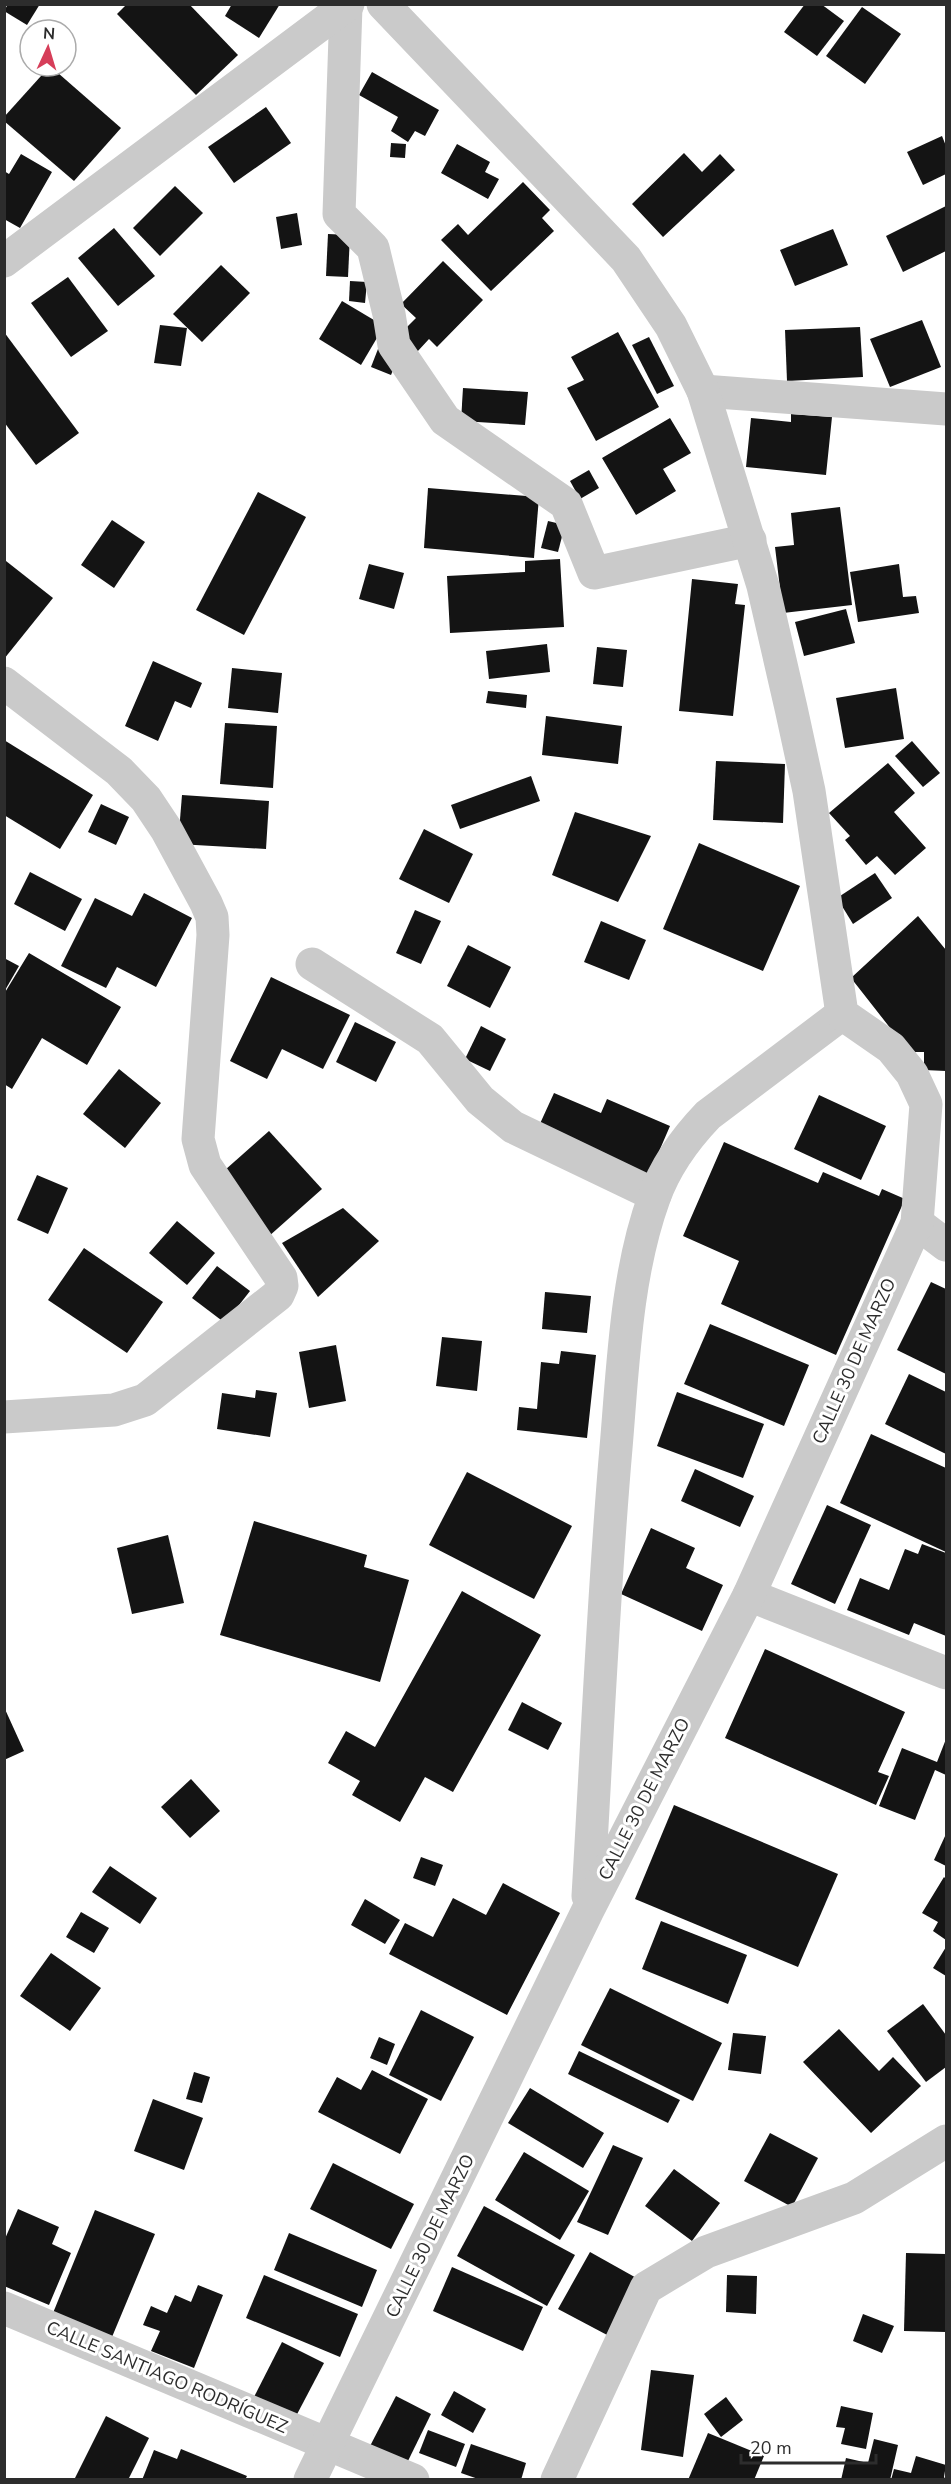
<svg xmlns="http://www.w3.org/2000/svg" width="951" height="2484" font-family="'Nunito Sans',sans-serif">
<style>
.building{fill:#141414}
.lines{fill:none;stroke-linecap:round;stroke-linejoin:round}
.street{stroke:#cacaca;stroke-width:33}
.labels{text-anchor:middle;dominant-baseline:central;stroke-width:6;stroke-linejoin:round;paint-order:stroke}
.street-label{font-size:18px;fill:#2d2d2d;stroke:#fff}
</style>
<rect width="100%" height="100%" fill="#fff"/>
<g class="building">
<polygon points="8,4 40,4 27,25 4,11"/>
<polygon points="127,4 189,4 238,55 196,95 117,14"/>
<polygon points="232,4 280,4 259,38 225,16"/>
<polygon points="805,4 821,4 844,21 817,56 784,32"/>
<polygon points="862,7 901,34 865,84 826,56"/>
<polygon points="50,66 121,128 74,181 4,121 4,117"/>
<polygon points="372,72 439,110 425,136 415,131 408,142 391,131 398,117 359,95"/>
<polygon points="266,107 291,143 234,183 208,147"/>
<polygon points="942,136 946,146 946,174 923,185 907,152"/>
<polygon points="391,143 406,144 405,158 390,157"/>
<polygon points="457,144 490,162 485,172 499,179 488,199 441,173"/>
<polygon points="684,153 702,172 720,154 735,170 663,237 632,204"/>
<polygon points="21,154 52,172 20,228 4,219 4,171 9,174"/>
<polygon points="523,182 550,210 542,218 554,231 491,291 441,240 458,224 468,235"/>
<polygon points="175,186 203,213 160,256 133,228"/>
<polygon points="946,206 946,251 903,272 886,236"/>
<polygon points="297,213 302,245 281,249 276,217"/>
<polygon points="114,228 155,276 118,306 78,258"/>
<polygon points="833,229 848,265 795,286 780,250"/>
<polygon points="328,234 350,235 348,277 326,276"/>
<polygon points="443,261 483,300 437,347 429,339 417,352 399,335 416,318 401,304"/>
<polygon points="221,265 250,293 202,342 173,314"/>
<polygon points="68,277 108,331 71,357 31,303"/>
<polygon points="350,281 367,282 365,303 349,301"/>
<polygon points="342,301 384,326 361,365 319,339"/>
<polygon points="922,320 941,367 890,387 870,339"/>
<polygon points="160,325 187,328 181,366 154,363"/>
<polygon points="860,327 863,377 787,381 785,330"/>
<polygon points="4,332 79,433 36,465 4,422"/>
<polygon points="618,332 659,407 596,441 567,388 584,380 571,357"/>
<polygon points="649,337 674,386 657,394 632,345"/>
<polygon points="378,349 398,358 391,375 371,367"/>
<polygon points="463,388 528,392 525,425 461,421"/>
<polygon points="791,414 832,417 826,475 746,467 751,418 791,422"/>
<polygon points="670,418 691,453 663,469 676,491 636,515 602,458"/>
<polygon points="589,470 599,488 580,499 570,481"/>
<polygon points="428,488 539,497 534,558 424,548"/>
<polygon points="258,492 306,517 244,635 196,610"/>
<polygon points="840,507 852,605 783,613 775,547 794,545 791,513"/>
<polygon points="112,520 145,542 114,588 81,565"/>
<polygon points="548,521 565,525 558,552 541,548"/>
<polygon points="560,559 564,627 450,633 447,576 525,572 525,561"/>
<polygon points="6,561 53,598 4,659 4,563"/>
<polygon points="369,564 404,573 394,609 359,599"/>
<polygon points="899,564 903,597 916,596 919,613 858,622 850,572"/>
<polygon points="692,579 738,584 735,604 745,605 733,716 679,711"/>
<polygon points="846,609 855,643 804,656 795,622"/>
<polygon points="547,644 550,672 489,679 486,651"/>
<polygon points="597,647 627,650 623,687 593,684"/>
<polygon points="153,661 202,683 191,708 175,701 158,741 125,726"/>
<polygon points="232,668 282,673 278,713 228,708"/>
<polygon points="896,688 904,739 845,748 836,698"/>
<polygon points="488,691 527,695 526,708 486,703"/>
<polygon points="546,716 622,726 618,764 542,755"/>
<polygon points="225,723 277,726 273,788 220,784"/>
<polygon points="4,740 93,795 60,849 4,815"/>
<polygon points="912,741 940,773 923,787 895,756"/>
<polygon points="716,761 785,764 783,823 713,820"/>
<polygon points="888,763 915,793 894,812 926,848 895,875 877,856 866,865 845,840 850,836 829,813"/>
<polygon points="531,776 540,801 460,829 451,805"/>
<polygon points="182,795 269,801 266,849 178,844"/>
<polygon points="101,804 129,817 116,845 88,832"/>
<polygon points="575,812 651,836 618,902 552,875"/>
<polygon points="424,829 473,854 449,903 399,879"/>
<polygon points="699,843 800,886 763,971 663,929"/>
<polygon points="30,872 82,899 65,931 14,904"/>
<polygon points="875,873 892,898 853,924 837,898"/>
<polygon points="144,893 192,918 156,987 117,967 106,988 61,966 95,898 132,916"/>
<polygon points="415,910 441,921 421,964 396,953"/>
<polygon points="918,916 946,950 946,1071 924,1070 924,1052 909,1052 851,978"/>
<polygon points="601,921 646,940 629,980 584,962"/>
<polygon points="468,945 511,967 490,1008 447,986"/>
<polygon points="29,953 121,1007 87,1065 42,1038 12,1089 4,1084 4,994"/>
<polygon points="4,958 19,966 4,992"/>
<polygon points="271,977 350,1015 323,1069 282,1049 267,1079 230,1061"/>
<polygon points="355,1022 396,1042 376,1082 336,1062"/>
<polygon points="481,1026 506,1039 490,1071 465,1059"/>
<polygon points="119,1069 161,1103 125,1148 83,1114"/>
<polygon points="554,1093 601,1113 607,1099 670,1126 648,1177 538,1128"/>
<polygon points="819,1095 886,1126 861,1180 794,1149"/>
<polygon points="269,1131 322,1189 268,1237 216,1178"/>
<polygon points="724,1142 818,1183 823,1172 879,1196 882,1189 905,1199 836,1355 721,1304 739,1261 683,1236"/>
<polygon points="37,1175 68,1188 48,1234 17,1220"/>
<polygon points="343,1208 379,1241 318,1297 282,1243"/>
<polygon points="177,1221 215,1253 187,1285 149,1253"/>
<polygon points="84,1248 163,1302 127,1353 48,1300"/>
<polygon points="217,1266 250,1291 225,1323 192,1298"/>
<polygon points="931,1282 946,1289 946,1374 897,1350"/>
<polygon points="545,1292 591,1296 587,1333 542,1329"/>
<polygon points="710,1324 809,1365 784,1426 684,1384"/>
<polygon points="442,1337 482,1341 477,1391 436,1386"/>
<polygon points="336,1345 346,1401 309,1408 299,1352"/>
<polygon points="561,1351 596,1355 587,1438 517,1430 519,1407 537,1409 541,1362 559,1364"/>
<polygon points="909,1374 946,1392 946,1454 885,1424"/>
<polygon points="256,1390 277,1393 270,1437 217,1429 222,1393 255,1398"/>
<polygon points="677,1392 764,1424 743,1478 657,1446"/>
<polygon points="871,1434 946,1468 946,1552 840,1503"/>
<polygon points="695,1469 754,1496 740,1527 681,1501"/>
<polygon points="467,1472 572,1526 534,1599 429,1545"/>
<polygon points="827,1505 871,1525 835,1604 791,1584"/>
<polygon points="254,1521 367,1555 364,1567 409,1580 380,1682 220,1635"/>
<polygon points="651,1528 695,1548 686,1568 723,1585 702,1631 621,1594"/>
<polygon points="168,1535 184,1603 132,1614 117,1548"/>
<polygon points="922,1544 946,1553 946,1636 914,1623 909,1635 847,1610 860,1578 889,1590 905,1549 918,1554"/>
<polygon points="462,1591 541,1635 453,1792 425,1777 400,1822 352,1795 360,1781 328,1763 346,1731 375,1747"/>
<polygon points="765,1649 905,1712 878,1772 889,1776 876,1805 725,1738"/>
<polygon points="522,1702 562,1723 548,1750 508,1730"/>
<polygon points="4,1707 24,1751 4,1760"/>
<polygon points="946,1739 946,1775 935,1770 915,1820 879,1806 902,1748 937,1762"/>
<polygon points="191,1779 220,1811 190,1838 161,1807"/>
<polygon points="674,1805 838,1874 798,1967 635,1899"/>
<polygon points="946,1834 946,1866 934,1860"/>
<polygon points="421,1857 443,1865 435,1886 413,1878"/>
<polygon points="110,1866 157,1898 140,1924 92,1892"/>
<polygon points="944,1877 946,1879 946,1940 933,1931 938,1922 922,1913"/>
<polygon points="503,1883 560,1913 507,2015 389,1954 405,1923 433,1937 453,1898 486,1915"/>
<polygon points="365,1899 400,1920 385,1944 351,1925"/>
<polygon points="81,1912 109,1928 94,1953 66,1937"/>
<polygon points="661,1921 747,1955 728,2004 642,1969"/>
<polygon points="946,1947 946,1976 933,1968"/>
<polygon points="51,1953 101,1988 70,2031 20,1996"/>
<polygon points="610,1988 722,2043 693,2101 581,2045"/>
<polygon points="923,2004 946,2035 946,2067 926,2082 887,2031"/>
<polygon points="421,2010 474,2037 441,2101 389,2075"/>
<polygon points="839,2029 879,2071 893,2057 921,2086 871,2133 803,2062"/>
<polygon points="733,2033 766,2036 761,2074 728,2070"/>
<polygon points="379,2037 395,2044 387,2065 370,2058"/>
<polygon points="579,2051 680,2100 668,2123 568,2074"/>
<polygon points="372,2070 428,2099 400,2154 318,2112 337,2077 361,2090"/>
<polygon points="194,2072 210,2077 202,2103 186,2099"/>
<polygon points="530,2088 604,2133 583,2168 508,2123"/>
<polygon points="153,2099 203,2118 184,2170 134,2151"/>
<polygon points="770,2133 818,2158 792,2207 744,2181"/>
<polygon points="613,2145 643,2158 608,2235 577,2222"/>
<polygon points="524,2152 589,2191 560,2240 495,2200"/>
<polygon points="333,2163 414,2204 391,2249 310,2209"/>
<polygon points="674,2169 720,2203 692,2241 645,2206"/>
<polygon points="484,2206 575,2255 547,2306 457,2256"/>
<polygon points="18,2209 59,2227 52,2244 71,2253 49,2305 4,2286 4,2241"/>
<polygon points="95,2210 155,2234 112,2337 53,2313"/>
<polygon points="289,2233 377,2270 362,2307 274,2270"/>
<polygon points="590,2252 640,2280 609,2336 558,2309"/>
<polygon points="906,2253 946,2254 946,2332 904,2331"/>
<polygon points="452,2267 543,2307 523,2351 433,2311"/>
<polygon points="264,2275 358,2314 340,2357 246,2318"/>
<polygon points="727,2275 757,2276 756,2314 726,2312"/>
<polygon points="198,2285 223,2295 194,2368 151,2351 160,2331 143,2325 151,2306 167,2313 175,2295 191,2302"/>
<polygon points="863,2314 894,2326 882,2353 853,2341"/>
<polygon points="282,2342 324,2363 294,2420 253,2399"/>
<polygon points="651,2370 694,2375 683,2457 641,2450"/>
<polygon points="454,2391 486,2409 473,2433 441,2415"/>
<polygon points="396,2396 431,2414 406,2465 369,2448"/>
<polygon points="726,2397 743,2420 721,2437 704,2414"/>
<polygon points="841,2406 873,2413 866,2449 841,2444 845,2428 836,2427"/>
<polygon points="106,2416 149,2438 128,2480 74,2480"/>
<polygon points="428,2430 465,2444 456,2467 419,2453"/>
<polygon points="708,2433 764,2456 754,2480 688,2480"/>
<polygon points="874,2439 898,2445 890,2480 841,2480 846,2458 868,2463"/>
<polygon points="471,2444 526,2463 521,2480 481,2480 461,2473"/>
<polygon points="181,2449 247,2476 245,2480 142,2480 154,2450 177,2459"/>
<polygon points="916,2456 946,2465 944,2477 946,2480 891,2480 894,2469 911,2473"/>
</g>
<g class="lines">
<g class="street">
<polyline points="346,6 339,214 373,248 389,314 394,345 445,420 566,504 594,573 750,540"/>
<polyline points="4,261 348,4"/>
<polyline points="703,391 946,409"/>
<polyline points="4,683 119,771 146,799 166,829 206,903 212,917 213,935 198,1139 205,1165 281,1278 282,1286 278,1295 145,1400 114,1410 4,1417"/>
<polyline points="312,964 430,1039 480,1100 513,1127 655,1195"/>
<polyline points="917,1223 946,1245"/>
<polyline points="749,1595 946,1673"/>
<path d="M588 1896C597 1747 603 1597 616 1448 623 1366 626 1275 654 1198 665 1167 686 1138 708 1115L842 1014"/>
<polyline points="4,2308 413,2480"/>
<polyline points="310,2480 588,1910 749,1595 917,1223 926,1104 912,1074 891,1048 842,1014 809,791 791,708 763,586 703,391 671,326 626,259 383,4"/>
<polyline points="557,2480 646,2288 706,2252 854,2198 946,2141"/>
</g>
</g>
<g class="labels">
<g class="street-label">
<text transform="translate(854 1361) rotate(-66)">CALLE 30 DE MARZO</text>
<text transform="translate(644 1799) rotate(-63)">CALLE 30 DE MARZO</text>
<text transform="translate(430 2236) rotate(-64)">CALLE 30 DE MARZO</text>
<text transform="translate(167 2377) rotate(23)">CALLE SANTIAGO RODRÍGUEZ</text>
</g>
</g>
<rect width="951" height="2484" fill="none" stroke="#2d2d2d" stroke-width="12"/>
<g transform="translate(48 48) rotate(4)"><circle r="28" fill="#ffffff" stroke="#ababab" stroke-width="1.5"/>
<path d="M0-4.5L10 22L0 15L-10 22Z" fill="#d63e59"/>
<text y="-9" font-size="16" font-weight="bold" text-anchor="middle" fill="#2d2d2d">N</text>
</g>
<path d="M741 2454v9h135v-9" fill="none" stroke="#2d2d2d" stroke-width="3"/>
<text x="750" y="2454" font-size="18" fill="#2d2d2d" stroke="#ffffff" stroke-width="4.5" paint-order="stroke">20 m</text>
</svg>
